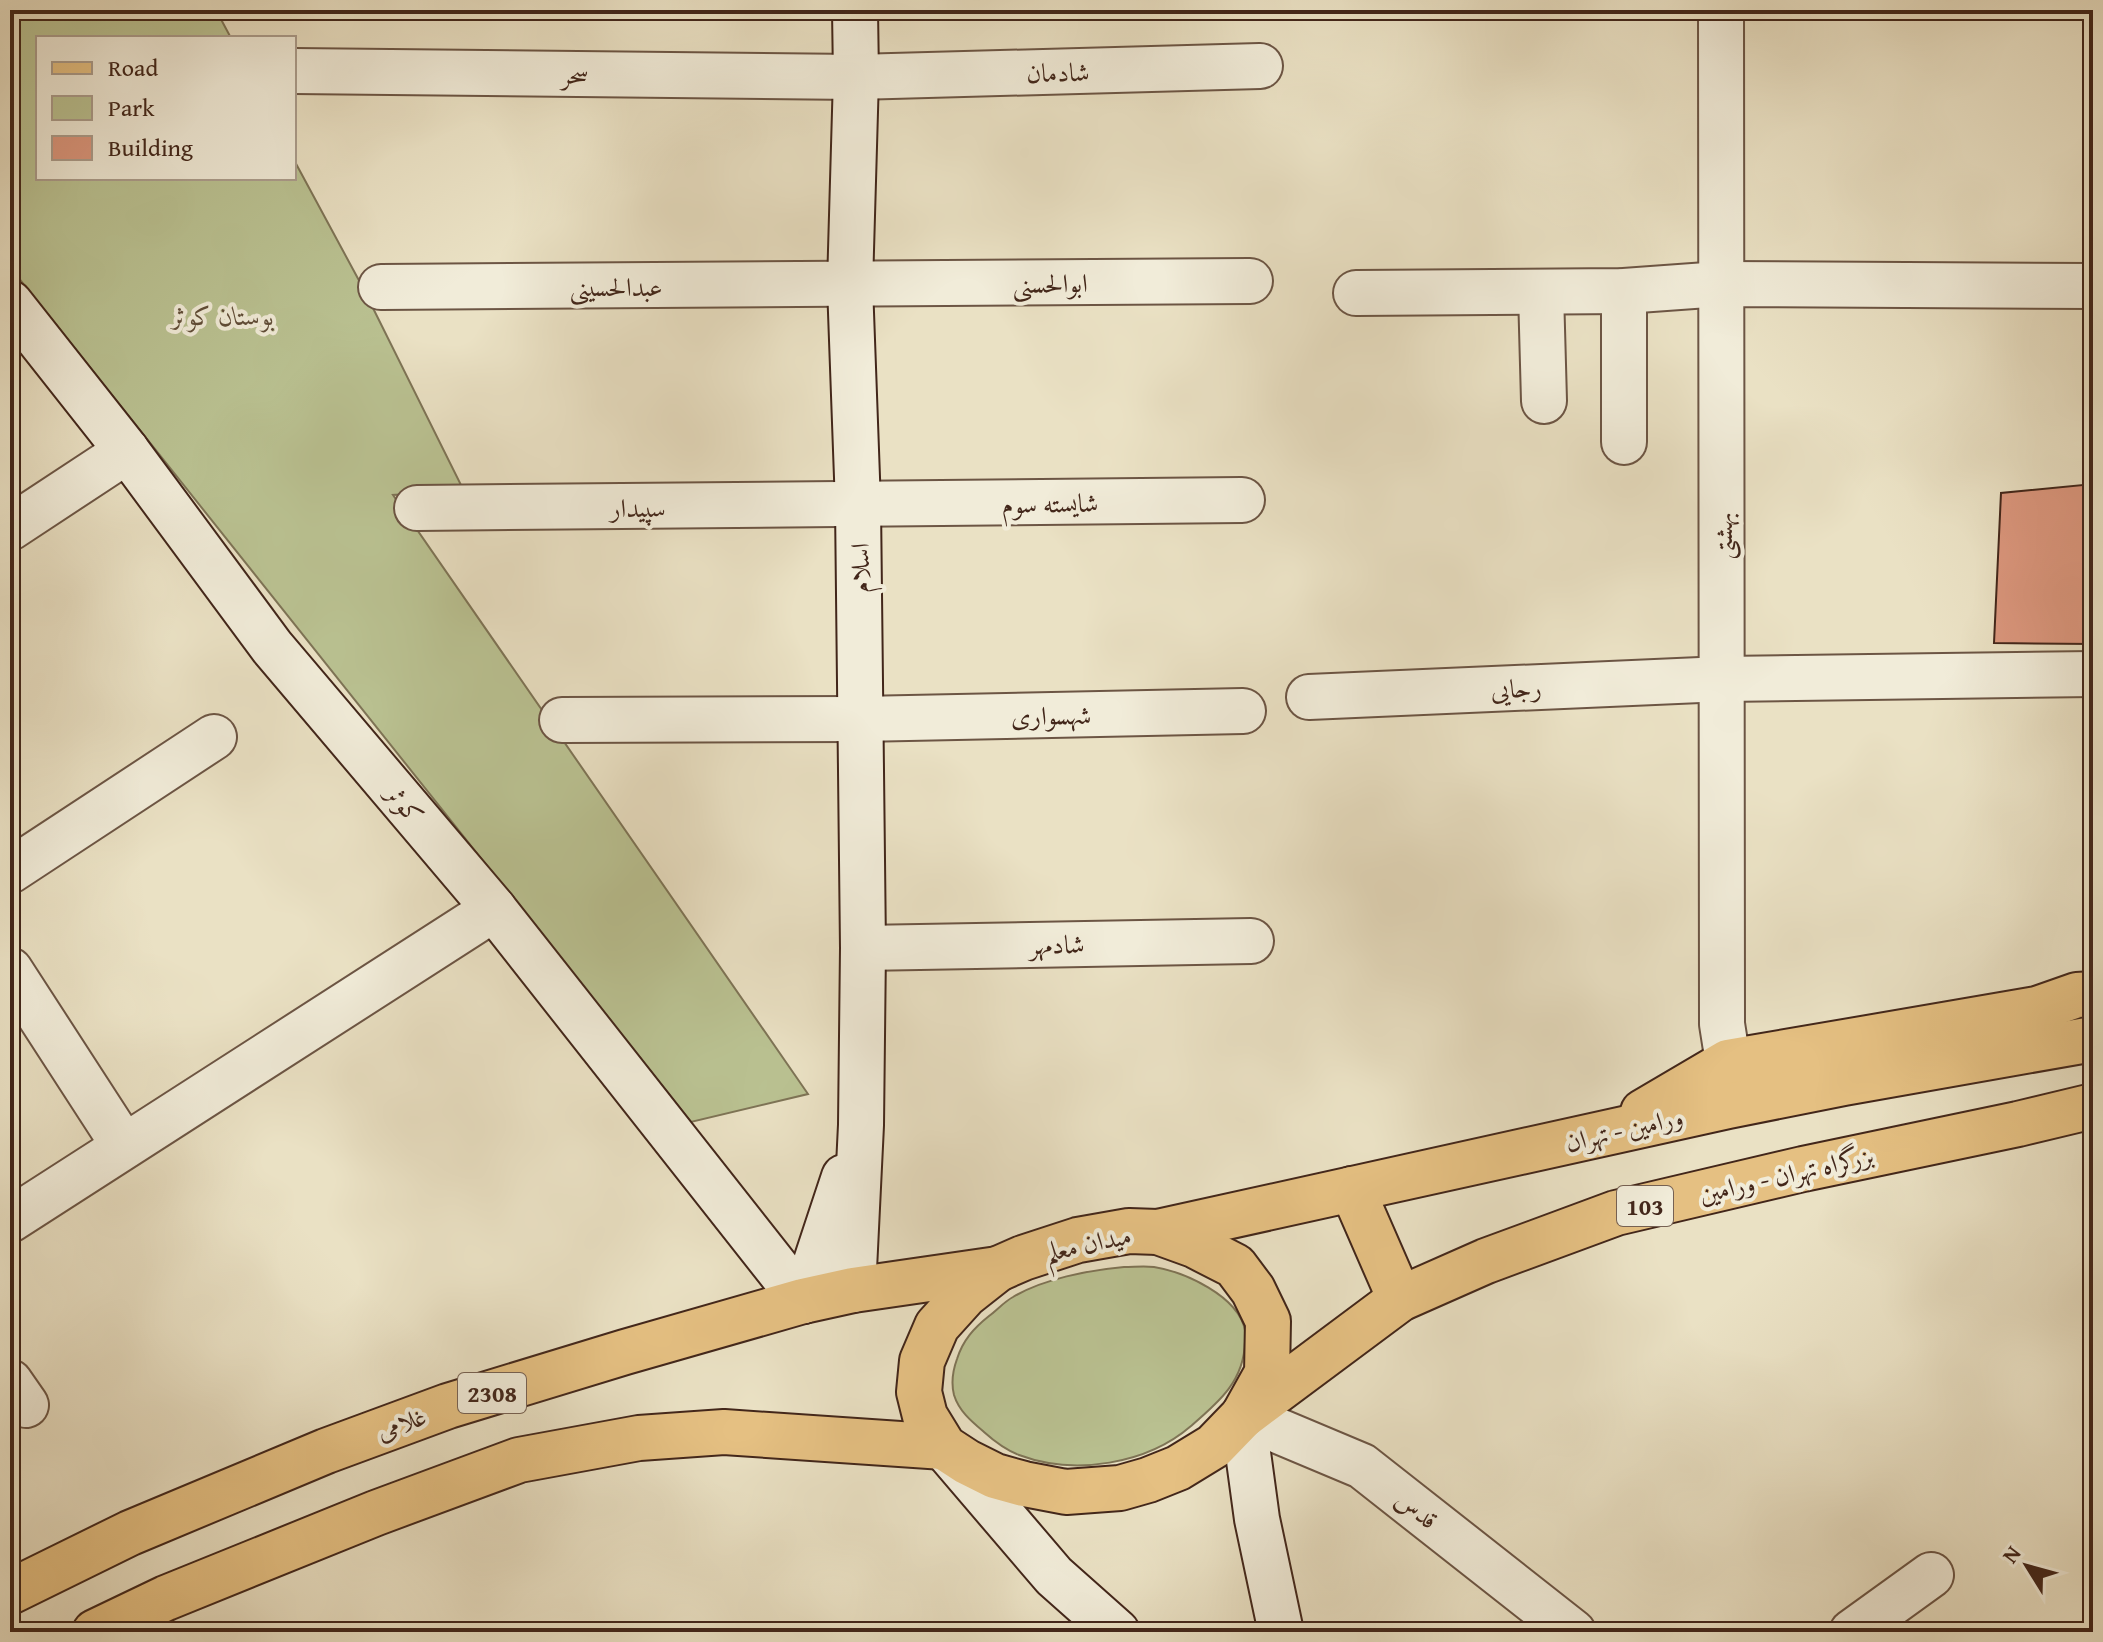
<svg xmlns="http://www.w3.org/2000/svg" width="2103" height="1642" font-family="'Gentium Book Plus',Amiri,serif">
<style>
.green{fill:#bac292;stroke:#7e7456;stroke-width:2}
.building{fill:#dc977e;stroke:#42261a;stroke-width:2}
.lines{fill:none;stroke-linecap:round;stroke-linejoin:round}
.street-casing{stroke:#6c5544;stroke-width:48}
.secondary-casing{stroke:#42261a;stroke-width:48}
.primary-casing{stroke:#42261a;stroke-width:48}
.highway-casing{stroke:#42261a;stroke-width:48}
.street{stroke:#f1ecd9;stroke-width:44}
.secondary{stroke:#f1ecd9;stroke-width:44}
.primary{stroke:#e5c082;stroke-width:44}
.highway{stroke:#e5c082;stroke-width:44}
.labels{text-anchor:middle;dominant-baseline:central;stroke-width:8;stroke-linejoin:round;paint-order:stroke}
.shield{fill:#f1ecd9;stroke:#766153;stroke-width:2}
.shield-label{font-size:24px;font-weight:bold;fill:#42261a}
.street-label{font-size:26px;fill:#42261a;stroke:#f1ecd9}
.park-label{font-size:26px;font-style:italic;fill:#604d38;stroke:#f1ecd9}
</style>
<rect width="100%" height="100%" fill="#eae1c4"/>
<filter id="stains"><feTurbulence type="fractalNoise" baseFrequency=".0025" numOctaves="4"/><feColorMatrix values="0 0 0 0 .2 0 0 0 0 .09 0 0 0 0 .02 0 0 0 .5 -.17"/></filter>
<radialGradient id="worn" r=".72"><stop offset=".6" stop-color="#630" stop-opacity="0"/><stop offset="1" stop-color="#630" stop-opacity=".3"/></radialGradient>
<g class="green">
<polygon points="10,10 216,10 231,38 38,38 38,178 294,178 294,160 362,286 464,491 393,495 808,1094 691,1122 10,267"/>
<path d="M1124 1267C1134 1267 1144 1266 1154 1267 1185 1272 1238 1296 1245 1330 1246 1334 1245 1338 1245 1342 1244 1381 1219 1402 1191 1426 1147 1464 1075 1476 1019 1455 1006 1450 994 1441 984 1432 971 1421 959 1411 954 1395 951 1383 953 1370 957 1359 963 1340 974 1328 989 1316 997 1310 1004 1302 1013 1297 1043 1279 1089 1270 1124 1267Z"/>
</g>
<polygon class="building" points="2093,484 2093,644 1994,643 2001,493"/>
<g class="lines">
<defs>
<g id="street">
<polyline points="1721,10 1722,1024 1728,1062"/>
<polyline points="294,71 856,77 1260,66"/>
<polyline points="381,287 1250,281"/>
<polyline points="1541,292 1544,401"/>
<polyline points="1356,293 1624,291 1721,284 2093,286"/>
<polyline points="1624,442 1624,291"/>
<polyline points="417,508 1242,500"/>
<polyline points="10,528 127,451"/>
<polyline points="1309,697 1723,679 2093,674"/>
<polyline points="562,720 860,719 1243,711"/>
<polyline points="10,871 214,737"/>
<polyline points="863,948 1251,941"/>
<polyline points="10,970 124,1146"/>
<polyline points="10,1220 494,909"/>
<polyline points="10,1382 26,1405"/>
<polyline points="1243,1416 1362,1466 1573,1632"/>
<polyline points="1852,1632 1931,1575"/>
</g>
<g id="secondary">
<polyline points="10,303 127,451 272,647 494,909 803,1301"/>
<polyline points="853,1290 861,1125 863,948 858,505 850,285 856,77 855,10"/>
<polyline points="803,1301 844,1177"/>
<polyline points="1243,1416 1257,1519 1281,1632"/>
<polyline points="948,1452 1054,1576 1117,1632"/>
</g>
<g id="primary">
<polygon points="1129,1231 1158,1232 1194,1245 1235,1266 1253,1290 1268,1321 1267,1373 1243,1416 1214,1446 1178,1468 1148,1480 1120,1488 1066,1492 1024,1484 995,1476 967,1462 944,1447 925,1416 919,1392 922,1361 937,1326 965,1295 998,1269 1023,1258 1078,1240"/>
<polyline points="10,1592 130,1533 326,1451 448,1406 625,1352 803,1301 853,1290 998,1269"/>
<polyline points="95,1632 166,1598 376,1513 519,1460 639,1438 724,1432 944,1447"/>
</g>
<g id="highway">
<polyline points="1643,1112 1728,1062 2037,1009 2077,995 2093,994"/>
<polyline points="1352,1189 1400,1299"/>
<polyline points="1158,1232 1728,1106 1844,1083 2093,1039"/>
<polyline points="1243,1416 1400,1299 1486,1261 1616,1213 1803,1169 2018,1124 2093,1106"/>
</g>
</defs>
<use href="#street" class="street-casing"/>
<use href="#secondary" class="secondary-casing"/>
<use href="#primary" class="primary-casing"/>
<use href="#highway" class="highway-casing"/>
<use href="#street" class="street"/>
<use href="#secondary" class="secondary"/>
<use href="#primary" class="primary"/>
<use href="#highway" class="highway"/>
</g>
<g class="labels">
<g class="shield">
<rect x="1617" y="1186" width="56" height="40" rx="6"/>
<rect x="458" y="1373" width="68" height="40" rx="6"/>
</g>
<g class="shield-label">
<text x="1645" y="1206">103</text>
<text x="492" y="1393">2308</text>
</g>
<g class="street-label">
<text transform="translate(1058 72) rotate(-1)">شادمان</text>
<text transform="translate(575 74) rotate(1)">سحر</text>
<text transform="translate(1050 283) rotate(-1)">ابوالحسنی</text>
<text x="616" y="286">عبدالحسینی</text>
<text transform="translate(1050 503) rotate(-1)">شایسته سوم</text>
<text x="638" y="507">سپیدار</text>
<text transform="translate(1722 536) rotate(-90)">بهشتی</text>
<text transform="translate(859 568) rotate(-90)">اسلام</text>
<text transform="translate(1516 688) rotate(-3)">رجایی</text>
<text transform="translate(1051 715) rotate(-1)">شهسواری</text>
<text transform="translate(405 804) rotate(50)">کوثر</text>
<text transform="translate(1057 944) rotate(-1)">شادمهر</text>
<text transform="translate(1624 1129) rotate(-13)">ورامین - تهران</text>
<text transform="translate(1786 1174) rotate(-13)">بزرگراه تهران - ورامین</text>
<text transform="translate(1088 1243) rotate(-12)">میدان معلم</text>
<text transform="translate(401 1423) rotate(-20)">غلامی</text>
<text transform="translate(1417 1509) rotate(38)">قدس</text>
</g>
<g class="park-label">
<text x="223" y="315">بوستان کوثر</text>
</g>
</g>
<rect width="2103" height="1642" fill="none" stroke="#eae1c4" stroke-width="40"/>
<rect x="12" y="12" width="2079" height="1618" fill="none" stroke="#42261a" stroke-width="4"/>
<rect x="20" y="20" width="2063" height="1602" fill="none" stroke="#42261a" stroke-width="2"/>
<rect x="36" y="36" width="260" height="144" fill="#f1ecd9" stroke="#ab9d8d" stroke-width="2"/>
<rect x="52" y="62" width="40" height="12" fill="#e5c082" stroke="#ab9d8d" stroke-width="2"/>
<text x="108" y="76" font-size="24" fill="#42261a">Road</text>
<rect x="52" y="96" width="40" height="24" fill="#bac292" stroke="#ab9d8d" stroke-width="2"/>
<text x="108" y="116" font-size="24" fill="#42261a">Park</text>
<rect x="52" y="136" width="40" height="24" fill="#dc977e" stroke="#ab9d8d" stroke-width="2"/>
<text x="108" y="156" font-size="24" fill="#42261a">Building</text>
<g transform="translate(2027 1566) rotate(307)" stroke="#f1ecd9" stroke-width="6" paint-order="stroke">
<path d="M0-6L14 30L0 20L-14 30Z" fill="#42261a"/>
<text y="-12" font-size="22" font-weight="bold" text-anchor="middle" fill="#42261a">N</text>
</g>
<rect width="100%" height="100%" filter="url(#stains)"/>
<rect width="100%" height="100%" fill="url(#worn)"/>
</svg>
